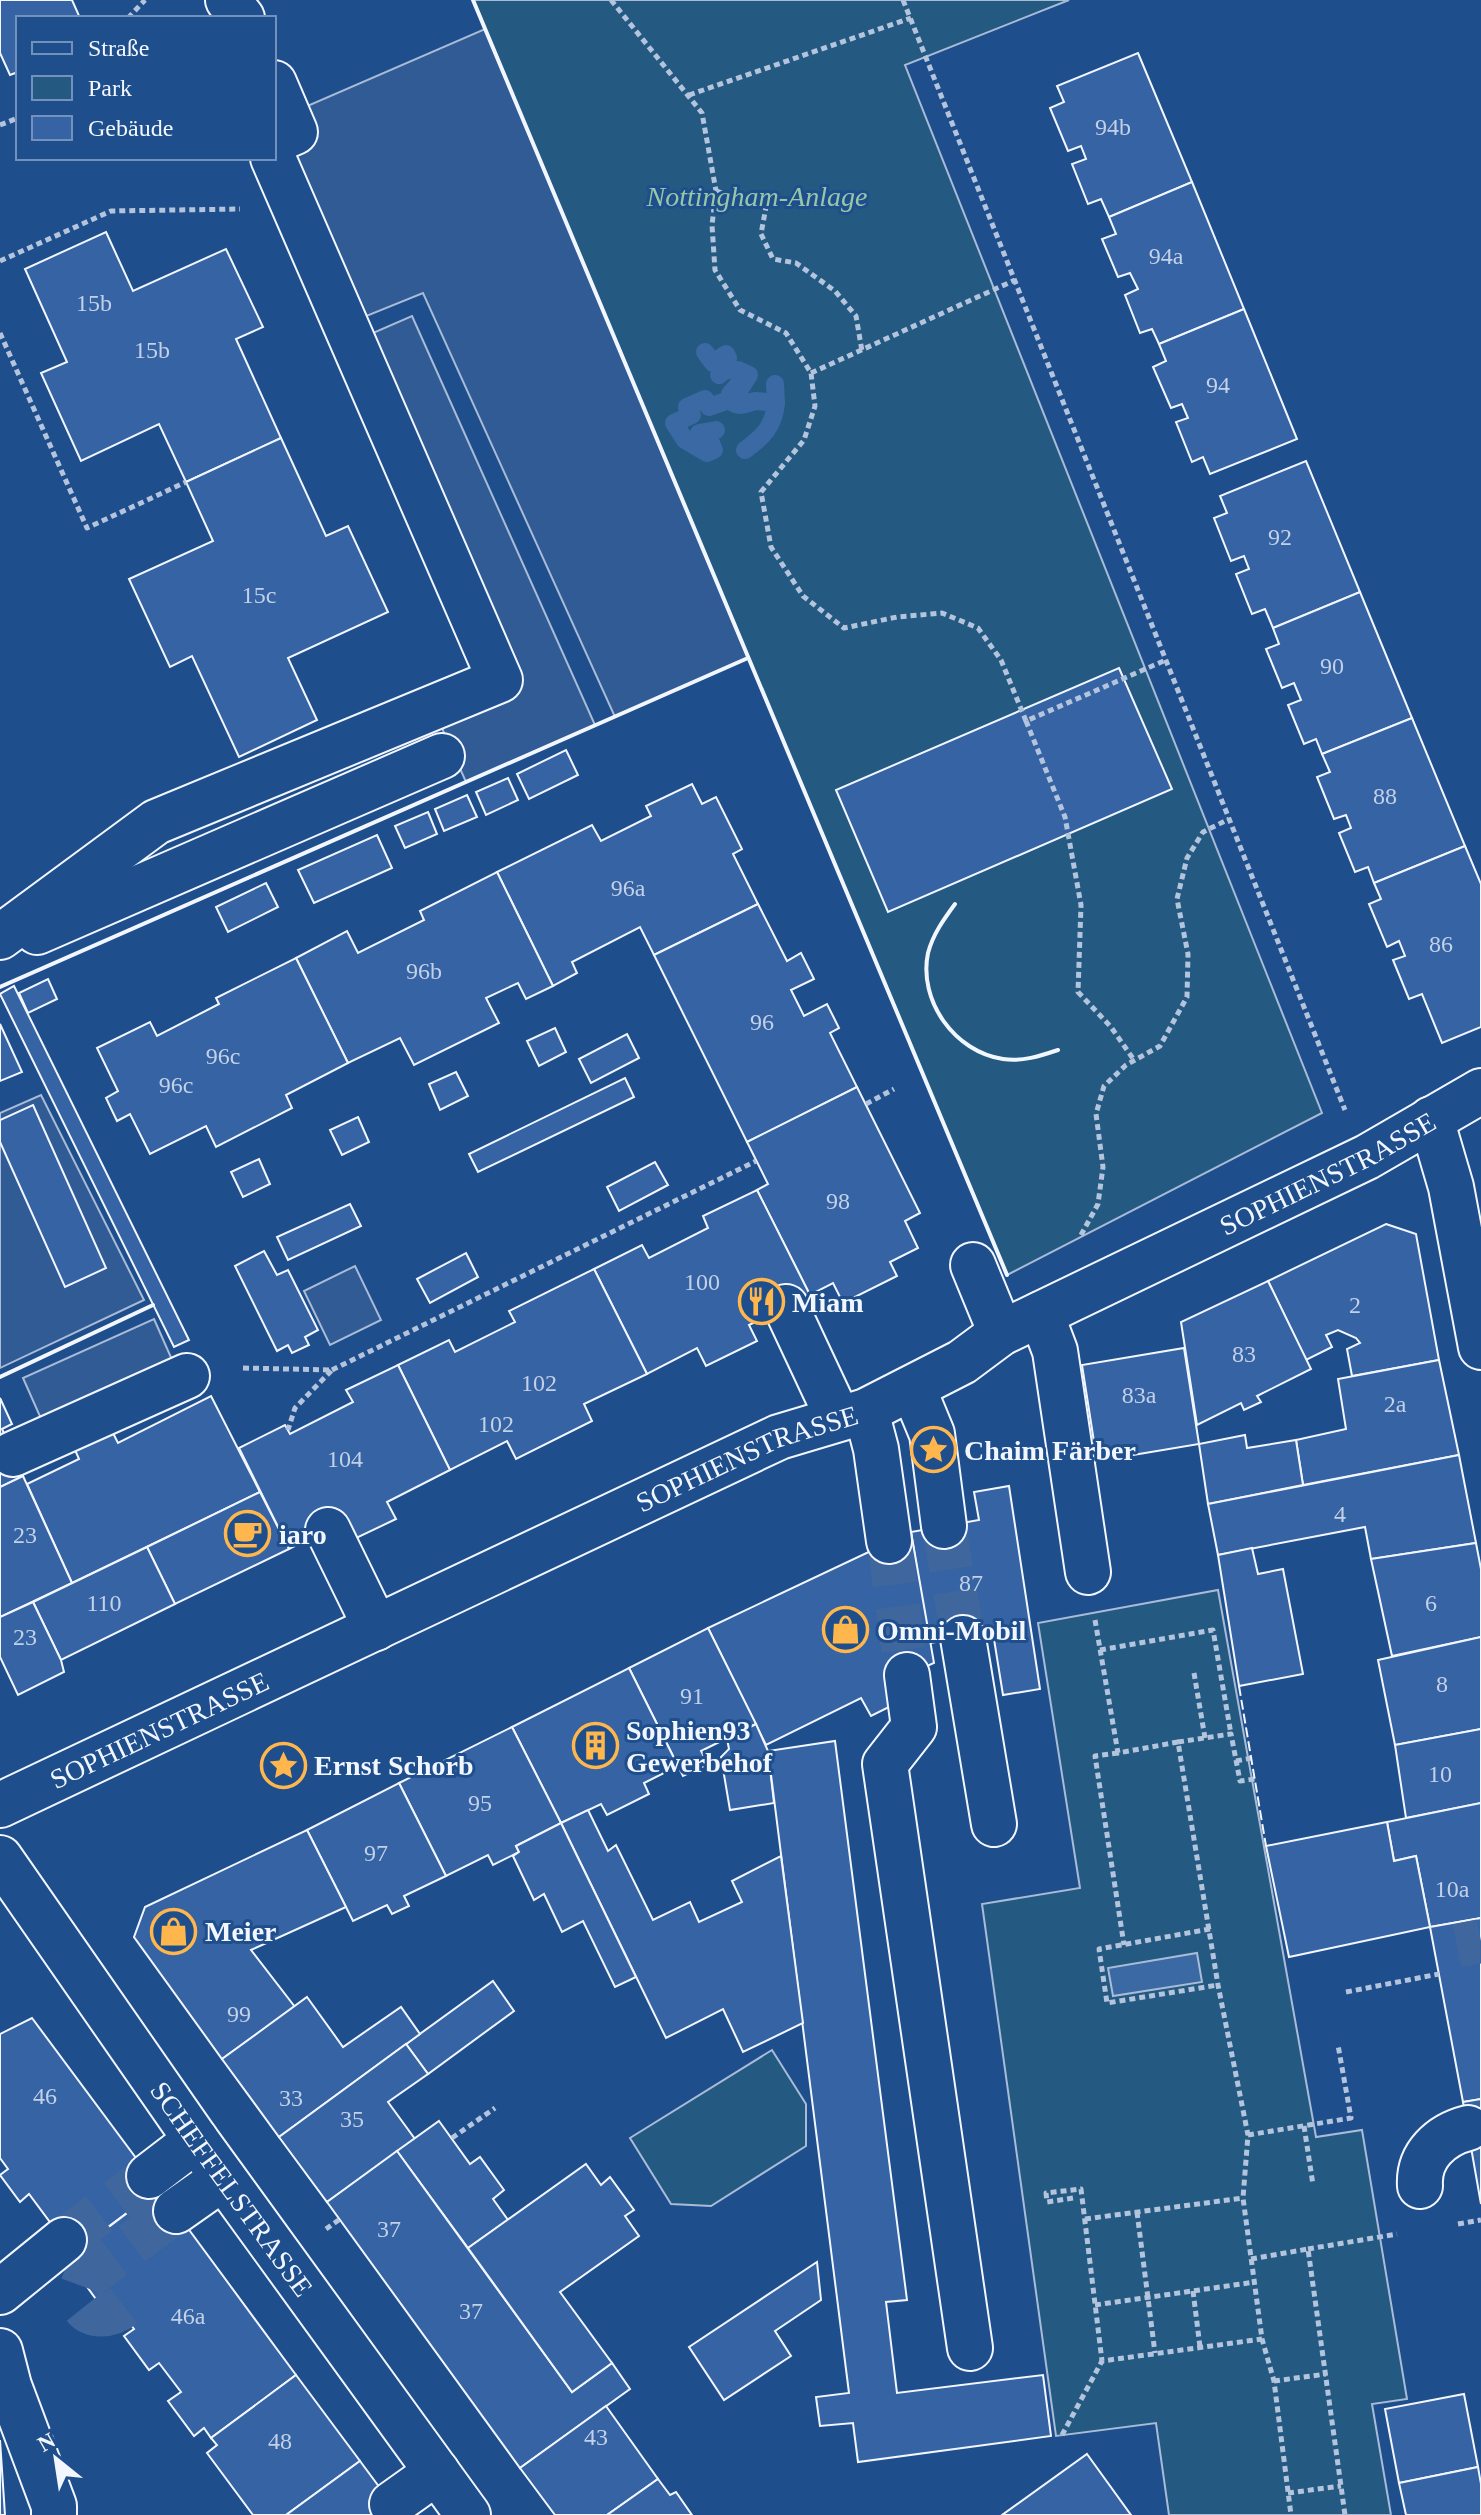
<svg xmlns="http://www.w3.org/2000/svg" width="1481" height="2515" font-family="Georgia,serif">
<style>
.green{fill:#245a82;stroke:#a8bbd7;stroke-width:2}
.parking{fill:#305b95;stroke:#a8bbd7;stroke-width:2}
.water{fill:#3b69a3;stroke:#a8bbd7;stroke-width:2}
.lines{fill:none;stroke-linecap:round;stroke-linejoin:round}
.stream{stroke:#3b69a3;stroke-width:18}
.building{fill:#3563a3;stroke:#f2f6ff;stroke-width:2}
.minor-tunnel{stroke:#3f679d;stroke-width:44;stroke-dasharray:44 22;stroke-linecap:butt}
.minor-casing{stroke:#f2f6ff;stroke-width:48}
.path{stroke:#b3c4dc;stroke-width:5;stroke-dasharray:6 4;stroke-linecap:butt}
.minor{stroke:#1f4e8c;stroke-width:44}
.fence{stroke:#f2f6ff;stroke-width:2;stroke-dasharray:10 4;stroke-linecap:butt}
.wall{stroke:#f2f6ff;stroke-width:4}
.labels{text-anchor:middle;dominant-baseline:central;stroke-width:6;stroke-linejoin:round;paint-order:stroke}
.number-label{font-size:24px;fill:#c3d1e8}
.park-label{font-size:28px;font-style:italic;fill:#97c8a6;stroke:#1f4e8c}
.street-label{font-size:28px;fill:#f2f6ff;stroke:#1f4e8c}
.poi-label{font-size:28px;font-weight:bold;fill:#f2f6ff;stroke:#1f4e8c;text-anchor:start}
</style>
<rect width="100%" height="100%" fill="#1f4e8c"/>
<g class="green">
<polygon points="473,0 1069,0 905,65 1322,1113 1007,1275"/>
<polygon points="1218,1590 1316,2137 1362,2130 1407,2399 1372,2404 1391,2515 1169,2515 1156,2423 1056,2436 982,1904 1080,1888 1038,1623"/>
<polygon points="772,2050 806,2104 806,2146 711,2206 671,2204 630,2138"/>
</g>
<g class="parking">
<polygon points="485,29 748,658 615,717 423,293 359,319 275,120"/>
<polygon points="412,316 595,725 466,782 437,717 517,682 366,336"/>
<polygon points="41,1095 144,1300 0,1368 0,1113"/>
<polygon points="355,1266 381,1320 330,1345 304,1291"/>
<polygon points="154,1319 177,1371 46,1430 23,1378"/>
</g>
<polygon class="water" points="1197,1953 1202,1982 1113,1996 1108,1968"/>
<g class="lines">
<g class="stream">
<polyline points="705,352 713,363 726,354 728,358 719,375 725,370 738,370 749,375 742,386 737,386 730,394 730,398"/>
<path d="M730 401C742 409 744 403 756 401 762 401 770 403 776 403L775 384"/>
<polyline points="716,430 699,433 701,439 711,443 714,450 707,453 685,440 674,423 692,415 687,407 705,399 709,407 740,396"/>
<path d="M745 450C763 437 774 426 776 403"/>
</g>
</g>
<g class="building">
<polygon points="0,0 72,0 80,18 18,18 18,72 10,75 0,53"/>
<polygon points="1138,53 1192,182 1109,217 1101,199 1088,204 1072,164 1086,159 1081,146 1068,151 1050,108 1064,102 1057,86"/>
<polygon points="1192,182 1244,309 1159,344 1152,329 1140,333 1125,295 1138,289 1130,273 1118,277 1102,239 1116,234 1109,217"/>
<polygon points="106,232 133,291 226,249 263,327 236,339 281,438 186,482 159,424 81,461 41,373 67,362 25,269"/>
<polygon points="1244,309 1297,439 1210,474 1203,457 1192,462 1176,422 1188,418 1182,404 1171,408 1153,367 1166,361 1159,344"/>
<polygon points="281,438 326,536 348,526 388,612 288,658 317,720 239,757 192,656 170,667 129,579 213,541 186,482"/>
<polygon points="1306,461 1360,592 1273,628 1265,609 1252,614 1236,574 1249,569 1244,556 1231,561 1214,518 1227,513 1220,496"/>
<polygon points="1360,592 1412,718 1322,754 1316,739 1304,744 1288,705 1301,700 1294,683 1282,688 1266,649 1279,644 1273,628"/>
<polygon points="1119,668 1172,789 888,912 836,790"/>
<polygon points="1412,718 1465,846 1374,883 1368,867 1355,872 1339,833 1351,828 1346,815 1334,819 1317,777 1330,772 1322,754"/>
<polygon points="566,750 578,775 529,799 517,774"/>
<polygon points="508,778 518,800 486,815 476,792"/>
<polygon points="692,784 702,804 716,797 742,849 733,854 758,904 654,955 640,927 572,962 577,973 553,986 497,872 592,825 601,841 651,816 646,806"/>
<polygon points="467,795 477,817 444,831 435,809"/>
<polygon points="428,812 437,834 405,848 395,826"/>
<polygon points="377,835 392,868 314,903 298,870"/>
<polygon points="1465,846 1481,884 1481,1027 1442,1043 1422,994 1409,999 1393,960 1405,956 1399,941 1387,947 1369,904 1381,899 1374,883"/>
<polygon points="497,872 553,986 526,999 518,983 486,998 499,1023 414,1065 400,1038 348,1063 296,958 347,931 358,953 424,920 420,911"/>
<polygon points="266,883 278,907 228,932 216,907"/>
<polygon points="758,904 787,961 801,953 814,979 791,990 804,1016 827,1004 839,1028 830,1033 857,1087 747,1142 654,955"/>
<polygon points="296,958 348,1063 286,1095 292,1108 216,1147 206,1126 150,1154 130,1114 117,1121 106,1098 118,1091 97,1048 150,1022 157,1036 219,1004 216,998"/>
<polygon points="48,979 57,999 28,1013 19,993"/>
<polygon points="14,986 189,1340 174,1347 0,994"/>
<polygon points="0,1024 22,1072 0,1081"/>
<polygon points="555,1028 566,1052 539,1066 527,1041"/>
<polygon points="627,1034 639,1058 591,1083 579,1059"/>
<polygon points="456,1072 468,1096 440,1110 429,1084"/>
<polygon points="625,1078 634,1097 478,1172 469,1154"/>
<polygon points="857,1087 920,1213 905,1221 918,1248 890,1262 897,1276 843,1303 833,1283 810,1295 757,1190 768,1184 747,1142"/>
<polygon points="33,1105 106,1268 65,1287 0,1142 0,1120"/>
<polygon points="358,1117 369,1142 342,1155 330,1130"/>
<polygon points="259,1159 270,1184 243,1197 231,1172"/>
<polygon points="655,1162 668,1185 619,1211 607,1187"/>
<polygon points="757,1190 810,1295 749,1325 757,1341 706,1366 697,1348 647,1374 594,1269 642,1245 649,1258 708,1228 703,1216"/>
<polygon points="350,1204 361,1226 288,1260 277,1237"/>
<polygon points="1386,1224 1416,1234 1439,1360 1352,1376 1347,1349 1360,1343 1356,1338 1338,1330 1326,1335 1332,1347 1306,1360 1268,1281"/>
<polygon points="264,1251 277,1275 288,1270 318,1330 305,1337 309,1345 292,1353 288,1345 277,1351 235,1266"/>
<polygon points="466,1253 478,1277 430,1303 417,1279"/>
<polygon points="594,1269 647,1374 584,1404 592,1421 516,1459 507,1441 450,1470 398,1365 449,1340 455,1352 515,1322 509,1311"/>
<polygon points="1268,1281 1311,1369 1257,1396 1261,1402 1244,1410 1241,1403 1197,1425 1181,1322"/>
<polygon points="1184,1348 1199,1444 1097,1461 1082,1365"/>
<polygon points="1439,1360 1459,1455 1303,1485 1296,1440 1346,1429 1338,1379"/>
<polygon points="398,1365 450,1470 387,1502 396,1519 350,1541 342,1523 289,1549 239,1448 285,1425 290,1434 353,1402 346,1390"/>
<polygon points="211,1396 260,1492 72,1583 27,1484 79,1459 75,1450 112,1431 118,1443"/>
<polygon points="0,1398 12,1424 2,1429 23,1476 0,1487"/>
<polygon points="1245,1435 1247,1448 1296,1440 1303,1485 1208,1504 1199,1444"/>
<polygon points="1459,1455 1476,1543 1371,1559 1365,1527 1218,1555 1208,1504"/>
<polygon points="23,1476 72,1583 0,1617 0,1487"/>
<polygon points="1009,1486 1040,1689 1003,1695 993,1633 929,1643 911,1532 979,1520 974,1492"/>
<polygon points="260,1492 289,1549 175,1604 147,1547"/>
<polygon points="911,1532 934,1663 907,1675 897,1703 871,1716 861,1698 766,1745 708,1628"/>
<polygon points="1476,1543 1481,1569 1481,1637 1392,1656 1371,1559"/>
<polygon points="147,1547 175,1604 61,1660 33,1602"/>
<polygon points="1252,1548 1258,1574 1283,1569 1303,1674 1239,1686 1218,1555"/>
<polygon points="33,1602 61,1660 64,1672 18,1695 0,1657 0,1617"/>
<polygon points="708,1628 756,1724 701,1751 708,1764 683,1776 629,1668"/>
<polygon points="1481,1637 1481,1729 1395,1745 1378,1660"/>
<polygon points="629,1668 678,1766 644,1783 649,1794 607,1815 601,1804 561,1823 512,1727"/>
<polygon points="756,1724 768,1751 774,1803 730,1810 721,1757 729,1749 727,1739"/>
<polygon points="512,1727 561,1823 516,1846 519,1852 493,1865 488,1855 446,1876 399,1783"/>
<polygon points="1481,1729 1481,1803 1406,1818 1395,1745"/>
<polygon points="835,1741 907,2300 886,2302 897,2393 1043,2375 1051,2436 858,2462 853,2423 820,2426 816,2397 849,2393 768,1751"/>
<polygon points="399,1783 446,1876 404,1896 409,1906 392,1914 387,1905 353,1921 307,1830"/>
<polygon points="1481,1803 1481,1918 1430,1927 1416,1856 1394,1861 1387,1822"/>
<polygon points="588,1810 608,1851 616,1845 653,1920 690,1902 699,1922 742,1902 732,1881 781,1856 803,2023 743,2052 723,2009 666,2038 561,1823"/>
<polygon points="1387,1822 1394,1861 1416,1856 1430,1927 1289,1957 1266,1846"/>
<polygon points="561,1823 636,1977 615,1987 583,1921 562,1932 544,1894 534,1900 513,1856 519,1852 516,1846"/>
<polygon points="307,1830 346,1907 251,1950 295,2007 222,2059 134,1937 145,1907"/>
<polygon points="1481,1918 1481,2099 1463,2102 1430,1927"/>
<polygon points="493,1981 514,2011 428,2074 406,2044"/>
<polygon points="307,1997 343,2047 401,2007 420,2034 279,2137 222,2059"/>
<polygon points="32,2018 159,2189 73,2253 29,2194 20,2202 0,2175 8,2169 0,2158 0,2034"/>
<polygon points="406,2044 428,2074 388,2102 415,2139 327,2202 279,2137"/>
<polygon points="1481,2099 1481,2204 1463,2102"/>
<polygon points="439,2121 470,2164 480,2157 504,2190 493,2199 508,2220 468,2248 397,2151"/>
<polygon points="397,2151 572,2392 612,2363 630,2389 520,2468 327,2202"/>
<polygon points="586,2164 601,2185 610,2177 634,2210 625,2216 639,2236 560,2292 612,2363 572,2392 468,2248"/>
<polygon points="159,2189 296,2375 211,2438 204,2428 194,2436 168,2401 181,2392 159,2363 149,2370 124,2336 134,2329 121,2312 111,2320 85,2284 96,2277 77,2251"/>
<polygon points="817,2262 821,2300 775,2331 791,2356 724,2400 689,2347"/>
<polygon points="296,2375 360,2461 286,2515 253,2515 207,2453 217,2445 211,2438"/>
<polygon points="1464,2394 1478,2467 1399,2483 1385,2409"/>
<polygon points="606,2406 658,2479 607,2515 555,2515 520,2468"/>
<polygon points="0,2440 5,2515 0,2515"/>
<polygon points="1087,2454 1131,2515 1002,2515"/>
<polygon points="360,2461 400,2515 286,2515"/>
<polygon points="1478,2467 1481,2484 1481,2515 1406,2515 1399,2483"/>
<polygon points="658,2479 670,2495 676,2492 692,2515 607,2515"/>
</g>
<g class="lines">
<g class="minor-tunnel">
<polyline points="944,1526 963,1638"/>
<polyline points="889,1541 907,1675"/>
<polyline points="1457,1946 1481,1941"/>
<polyline points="64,2240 149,2176"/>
<path d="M124 2306C98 2326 67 2308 86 2278L176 2211"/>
</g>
<defs>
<g id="minor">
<polyline points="228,0 242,18"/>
<polyline points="274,83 295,132 274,141"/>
<polyline points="37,932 442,756"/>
<polyline points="0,937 156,822 500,680 273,158"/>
<polyline points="1431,1119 1451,1187 1481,1347"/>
<polyline points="973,1265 1001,1333"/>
<polyline points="786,1307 838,1418"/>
<polyline points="1041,1314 1055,1351 1088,1572"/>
<polyline points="913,1388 932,1434 944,1526"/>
<polyline points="866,1411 876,1449 889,1541"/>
<polyline points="13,1454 187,1376"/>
<polyline points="328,1530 376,1628"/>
<polyline points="963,1638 994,1824"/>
<polyline points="907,1675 914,1727 885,1764 970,2348"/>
<path id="s1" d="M0 1805 779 1437 866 1411 962 1362 1001 1333 1367 1157 1481 1091"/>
<path id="s2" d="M0 1858 196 2140 468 2515"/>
<polyline points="149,2176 196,2140"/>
<path d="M1420 2186C1418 2155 1441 2135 1468 2128"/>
<polyline points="176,2211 223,2178"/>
<polyline points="0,2292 64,2240"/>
<polyline points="0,2351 9,2386 54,2506 54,2515"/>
<polyline points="392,2504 437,2472"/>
</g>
</defs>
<use href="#minor" class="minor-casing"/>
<g class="path">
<polyline points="611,0 702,113 716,191 712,225 715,270 740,310 786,333 811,373 815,406 804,440 761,492 771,547 803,596 844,628 897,617 942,613 978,628 1001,660 1026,721 1166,660"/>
<polyline points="903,0 1345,1110"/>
<polyline points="128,18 145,0"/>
<polyline points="689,95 911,18"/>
<polyline points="0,125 18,118"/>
<polyline points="716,191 766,207 761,234 773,259 796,263 835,291 856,316 862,351"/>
<polyline points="0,261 111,211 240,209"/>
<polyline points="0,333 87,528 186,482"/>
<polyline points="811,373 1015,280"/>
<polyline points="1026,721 1065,817 1081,905 1078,992 1111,1027 1134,1060"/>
<polyline points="866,1104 894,1089"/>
<polyline points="1081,1235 1098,1204 1103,1167 1096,1114 1104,1086 1126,1065 1160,1046 1187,997 1188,954 1177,899 1187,858 1203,832 1229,819"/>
<polyline points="243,1368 332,1370 295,1408 288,1430"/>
<polyline points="332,1370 756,1161"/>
<polyline points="1095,1620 1118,1753 1178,1742 1218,1985 1248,2135 1243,2198 1262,2339 1274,2381 1291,2515"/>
<polyline points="1100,1650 1213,1630 1231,1734"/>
<polyline points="1194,1673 1205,1738"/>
<polyline points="1178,1742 1231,1734 1240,1781 1255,1779"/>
<polyline points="1118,1753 1095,1756 1124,1945"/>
<polyline points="1236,1761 1252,1758"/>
<polyline points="1210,1929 1099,1949 1107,2003 1218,1985"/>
<polyline points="1346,1992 1439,1974"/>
<polyline points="1304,2126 1313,2185"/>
<polyline points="1248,2135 1351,2118 1338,2045"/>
<polyline points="452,2138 495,2108"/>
<polyline points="1073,2198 1047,2202 1046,2193 1081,2189 1102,2361 1262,2339"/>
<polyline points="1137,2212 1155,2353"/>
<polyline points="1085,2219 1243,2198"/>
<polyline points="1458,2224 1481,2220"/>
<polyline points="326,2229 340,2219"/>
<polyline points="1308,2249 1397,2234"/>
<polyline points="1251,2259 1308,2249 1345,2515"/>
<polyline points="1193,2291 1200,2347"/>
<polyline points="1095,2305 1255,2282"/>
<polyline points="1274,2381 1326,2374"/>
<polyline points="1062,2435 1102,2361"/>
<polyline points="1288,2493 1341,2486"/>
</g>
<use href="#minor" class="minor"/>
<polyline class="fence" points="1239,1686 1266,1846"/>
<g class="wall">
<polyline points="473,0 1007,1275"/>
<path d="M955 904C944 919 933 934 928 953 918 1001 955 1052 1003 1059 1022 1062 1040 1056 1058 1050"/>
<polyline points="0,987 748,658"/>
<polyline points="0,1377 153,1305"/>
</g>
</g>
<defs>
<symbol id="restaurant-ring" viewBox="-11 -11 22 22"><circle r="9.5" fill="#1f4e8c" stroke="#ffb74d" stroke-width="1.5"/><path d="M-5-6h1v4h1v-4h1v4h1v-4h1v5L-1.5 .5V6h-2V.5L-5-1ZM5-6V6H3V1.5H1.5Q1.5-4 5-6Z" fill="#ffb74d"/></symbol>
<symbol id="sight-ring" viewBox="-11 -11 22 22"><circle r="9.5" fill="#1f4e8c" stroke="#ffb74d" stroke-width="1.5"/><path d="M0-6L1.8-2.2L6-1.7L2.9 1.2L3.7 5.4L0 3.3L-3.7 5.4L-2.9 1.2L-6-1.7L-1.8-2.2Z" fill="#ffb74d"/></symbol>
<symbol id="cafe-ring" viewBox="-11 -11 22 22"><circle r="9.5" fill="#1f4e8c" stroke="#ffb74d" stroke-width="1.5"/><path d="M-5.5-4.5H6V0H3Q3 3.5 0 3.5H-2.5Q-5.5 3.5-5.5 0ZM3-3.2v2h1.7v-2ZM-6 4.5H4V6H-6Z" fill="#ffb74d"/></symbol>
<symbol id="shop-ring" viewBox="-11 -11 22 22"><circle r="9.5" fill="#1f4e8c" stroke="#ffb74d" stroke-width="1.5"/><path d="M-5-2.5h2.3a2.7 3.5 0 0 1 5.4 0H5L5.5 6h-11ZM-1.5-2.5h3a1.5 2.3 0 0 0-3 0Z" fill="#ffb74d"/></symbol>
<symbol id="building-ring" viewBox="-11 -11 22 22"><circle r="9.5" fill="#1f4e8c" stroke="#ffb74d" stroke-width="1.5"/><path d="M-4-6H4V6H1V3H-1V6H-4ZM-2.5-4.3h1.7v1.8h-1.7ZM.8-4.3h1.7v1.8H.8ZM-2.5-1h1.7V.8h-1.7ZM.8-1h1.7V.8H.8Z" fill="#ffb74d"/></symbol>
</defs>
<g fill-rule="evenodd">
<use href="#restaurant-ring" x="736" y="1276" width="51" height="51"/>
<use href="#sight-ring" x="908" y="1424" width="51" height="51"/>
<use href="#cafe-ring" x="222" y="1508" width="51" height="51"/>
<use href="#shop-ring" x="820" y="1604" width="51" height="51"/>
<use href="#building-ring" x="570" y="1720" width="51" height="51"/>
<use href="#sight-ring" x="258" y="1740" width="51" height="51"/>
<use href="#shop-ring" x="148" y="1906" width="51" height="51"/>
</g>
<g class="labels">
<g class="number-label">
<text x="1113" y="127">94b</text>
<text x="1166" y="256">94a</text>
<text x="94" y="303">15b</text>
<text x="152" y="350">15b</text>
<text x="1218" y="385">94</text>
<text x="1280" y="537">92</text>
<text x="259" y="595">15c</text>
<text x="1332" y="666">90</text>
<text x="1385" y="796">88</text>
<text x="628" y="888">96a</text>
<text x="1441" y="944">86</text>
<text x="424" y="971">96b</text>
<text x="762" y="1022">96</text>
<text x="223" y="1056">96c</text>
<text x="176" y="1085">96c</text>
<text x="838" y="1201">98</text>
<text x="702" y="1282">100</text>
<text x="1355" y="1305">2</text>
<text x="1244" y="1354">83</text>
<text x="539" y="1383">102</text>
<text x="1139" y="1395">83a</text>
<text x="1395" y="1404">2a</text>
<text x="496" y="1424">102</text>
<text x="345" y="1459">104</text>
<text x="1340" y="1514">4</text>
<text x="25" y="1535">23</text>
<text x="971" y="1583">87</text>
<text x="104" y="1603">110</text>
<text x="1431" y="1603">6</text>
<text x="25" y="1637">23</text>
<text x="1442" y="1684">8</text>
<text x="692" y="1696">91</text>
<text x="1440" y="1774">10</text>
<text x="480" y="1803">95</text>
<text x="376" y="1853">97</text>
<text x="1452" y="1889">10a</text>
<text x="239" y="2014">99</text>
<text x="45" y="2096">46</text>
<text x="291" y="2098">33</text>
<text x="352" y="2119">35</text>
<text x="389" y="2229">37</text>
<text x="471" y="2311">37</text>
<text x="188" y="2316">46a</text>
<text x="596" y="2437">43</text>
<text x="280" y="2441">48</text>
</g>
<g class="park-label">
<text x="757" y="196">Nottingham-Anlage</text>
</g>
<g class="street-label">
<text stroke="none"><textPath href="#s1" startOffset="1472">SOPHIENSTRASSE</textPath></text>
<text stroke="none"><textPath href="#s1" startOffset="824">SOPHIENSTRASSE</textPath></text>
<text stroke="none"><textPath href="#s1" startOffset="176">SOPHIENSTRASSE</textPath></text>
<text stroke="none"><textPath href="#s2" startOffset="404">SCHEFFELSTRASSE</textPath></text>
</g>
<g class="poi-label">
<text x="792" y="1302">Miam</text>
<text x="964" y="1450">Chaim Färber</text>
<text x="279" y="1534">iaro</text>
<text x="877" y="1630">Omni-Mobil</text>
<text x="626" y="1730">Sophien93<tspan x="626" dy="32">Gewerbehof</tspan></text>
<text x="314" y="1765">Ernst Schorb</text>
<text x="205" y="1931">Meier</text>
</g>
</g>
<rect x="16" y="16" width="260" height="144" fill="#1f4e8c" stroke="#7391ba" stroke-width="2"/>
<rect x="32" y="42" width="40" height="12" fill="#1f4e8c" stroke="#7391ba" stroke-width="2"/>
<text x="88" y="56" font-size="24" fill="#f2f6ff">Straße</text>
<rect x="32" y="76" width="40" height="24" fill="#245a82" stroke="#7391ba" stroke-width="2"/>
<text x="88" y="96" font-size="24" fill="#f2f6ff">Park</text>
<rect x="32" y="116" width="40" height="24" fill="#3563a3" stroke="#7391ba" stroke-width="2"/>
<text x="88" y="136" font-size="24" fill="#f2f6ff">Gebäude</text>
<g transform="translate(56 2459) rotate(330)" stroke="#1f4e8c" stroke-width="6" paint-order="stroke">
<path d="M0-6L14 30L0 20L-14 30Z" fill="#f2f6ff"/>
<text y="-12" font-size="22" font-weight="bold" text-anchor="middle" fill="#f2f6ff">N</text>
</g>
</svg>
